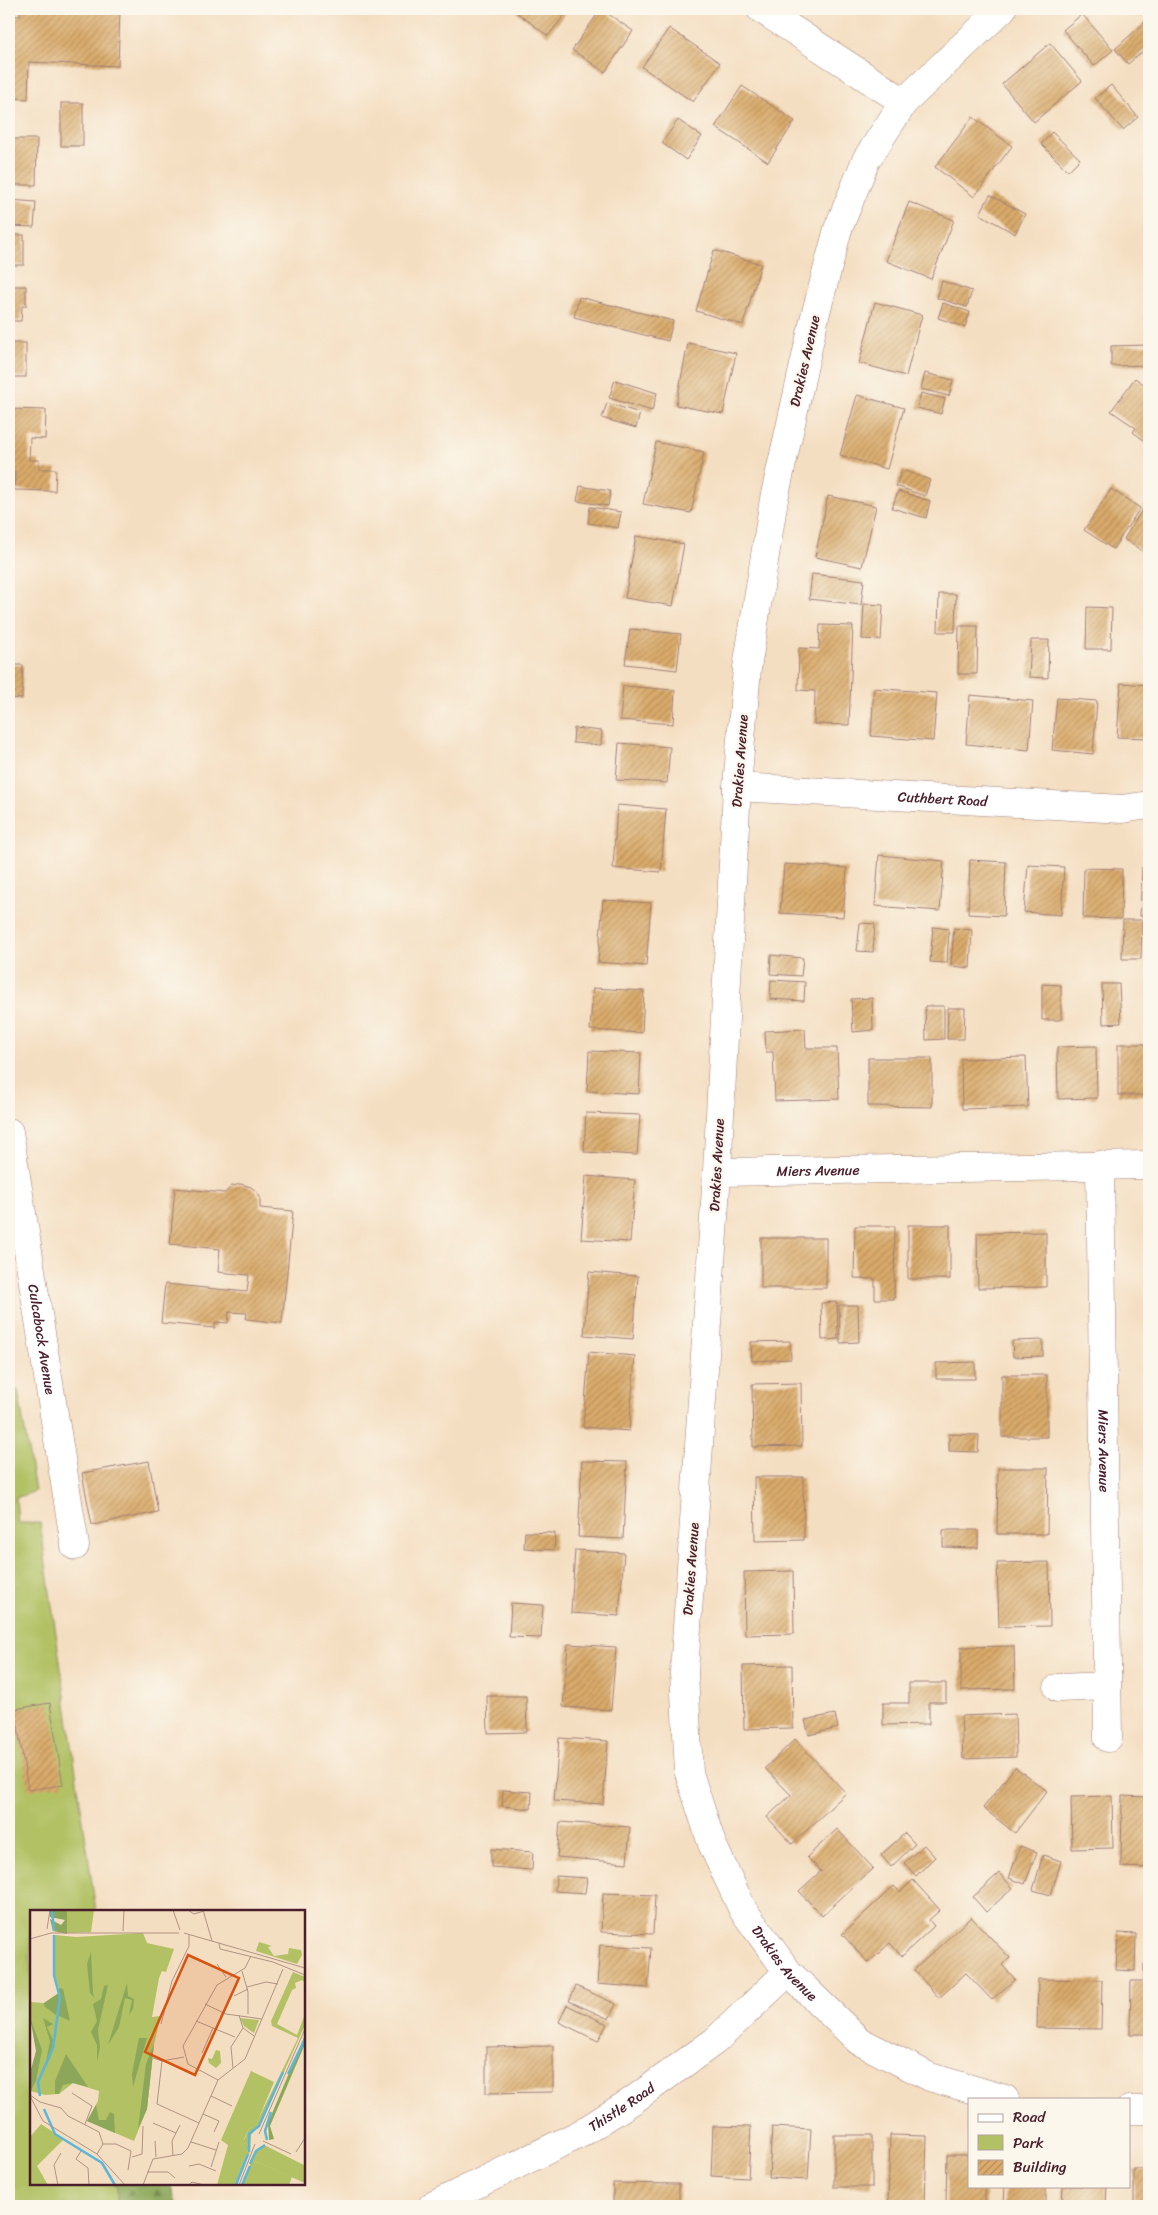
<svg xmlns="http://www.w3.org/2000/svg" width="1158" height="2215" font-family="Sriracha,sans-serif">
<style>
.green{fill:#b1c164;stroke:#7e7048}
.forest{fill:url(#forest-firs);stroke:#6b6342}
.building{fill:url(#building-hatch)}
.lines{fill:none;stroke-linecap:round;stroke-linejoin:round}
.minor-casing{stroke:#9f7e76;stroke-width:29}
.minor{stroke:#fff;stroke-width:28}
.labels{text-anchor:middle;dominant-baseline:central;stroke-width:4.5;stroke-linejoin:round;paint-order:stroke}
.street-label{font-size:14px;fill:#4a1f2b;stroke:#fbf7ec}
.inset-river{fill:none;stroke:#5bb6d9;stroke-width:2.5}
.inset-road{fill:none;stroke:#b09285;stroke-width:1}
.view{fill:#d8530f;fill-opacity:0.15;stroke:#d8530f;stroke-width:2.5}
.inset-edge{fill:none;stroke:#4a1f2b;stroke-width:2.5}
</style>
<defs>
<pattern id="forest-firs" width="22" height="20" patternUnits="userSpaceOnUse" patternTransform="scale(1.25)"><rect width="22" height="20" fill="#8ca75a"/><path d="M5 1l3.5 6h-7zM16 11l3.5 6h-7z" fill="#74874b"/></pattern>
<pattern id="building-hatch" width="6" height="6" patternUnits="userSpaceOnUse" patternTransform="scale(1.25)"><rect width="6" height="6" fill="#daab6b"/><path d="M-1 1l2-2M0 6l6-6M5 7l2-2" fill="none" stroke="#b38b58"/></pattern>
</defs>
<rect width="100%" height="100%" fill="#fbf7ec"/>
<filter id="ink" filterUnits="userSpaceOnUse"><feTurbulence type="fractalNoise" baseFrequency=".02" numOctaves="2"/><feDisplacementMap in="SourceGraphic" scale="10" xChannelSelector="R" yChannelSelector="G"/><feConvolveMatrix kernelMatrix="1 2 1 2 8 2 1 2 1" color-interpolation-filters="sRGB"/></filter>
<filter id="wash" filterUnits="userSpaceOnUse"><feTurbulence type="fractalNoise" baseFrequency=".0096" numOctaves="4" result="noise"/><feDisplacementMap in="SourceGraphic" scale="20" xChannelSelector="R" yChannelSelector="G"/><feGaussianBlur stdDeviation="1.12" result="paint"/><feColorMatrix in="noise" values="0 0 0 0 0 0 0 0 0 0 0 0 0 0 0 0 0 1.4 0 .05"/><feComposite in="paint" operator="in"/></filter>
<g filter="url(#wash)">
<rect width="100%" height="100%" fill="#f4dec1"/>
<polygon class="green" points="18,1390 35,1491 16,1498 18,1523 40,1523 96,1911 31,1911 31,2184 170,2184 177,2206 9,2206 9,1391"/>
<polygon class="forest" points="114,2184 170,2184 177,2206 117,2206 117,2188"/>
<g id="blocks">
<g class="building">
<polygon points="20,9 120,9 118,66 29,62 28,99 11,98 12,70 9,70 9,15 20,16"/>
<polygon points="519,9 569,9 548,36 516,12"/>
<polygon points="601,9 633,31 605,72 572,50"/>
<polygon points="1082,14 1113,50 1094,66 1063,30"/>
<polygon points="1146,21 1149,24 1149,46 1128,64 1115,49"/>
<polygon points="669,28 720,63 693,102 642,67"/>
<polygon points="1050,43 1082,81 1034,122 1002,84"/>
<polygon points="1111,85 1138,117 1123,130 1095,98"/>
<polygon points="742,86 795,121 768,162 715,127"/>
<rect x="61" y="103" width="22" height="43"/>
<polygon points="973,117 1012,146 974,197 935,167"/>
<polygon points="678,120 702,136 686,160 662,143"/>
<polygon points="1052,132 1080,159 1068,171 1041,144"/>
<polygon points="9,139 37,139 36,185 9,185"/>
<polygon points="990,195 1025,214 1015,234 980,214"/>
<polygon points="9,200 36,202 34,227 9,226"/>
<polygon points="909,202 954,220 931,279 886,261"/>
<rect x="9" y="235" width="15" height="30"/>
<polygon points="714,250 761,264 743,325 696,311"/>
<polygon points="942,281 972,291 967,307 937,298"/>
<polygon points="9,286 26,286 26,306 22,306 21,321 9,321"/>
<polygon points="579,297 673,321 668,341 574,317"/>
<polygon points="875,302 922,315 906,376 859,363"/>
<polygon points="943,303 970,312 965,327 938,318"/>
<polygon points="1149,312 1149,322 1144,319"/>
<rect x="9" y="343" width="17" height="34"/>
<polygon points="688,343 736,353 723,414 676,405"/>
<polygon points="1149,345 1149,365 1111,366 1111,346"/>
<polygon points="925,373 953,380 949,396 921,389"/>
<polygon points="1135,378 1149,388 1149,444 1133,432 1136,428 1111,411"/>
<polygon points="615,380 657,393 652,411 609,398"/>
<polygon points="921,393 945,399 941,414 917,408"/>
<polygon points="857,395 904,408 887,469 840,455"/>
<polygon points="607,403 640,413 636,428 602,418"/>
<polygon points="9,409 46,410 45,439 30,438 29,460 39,460 39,469 56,469 55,491 14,490 15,471 9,470"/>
<polygon points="656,442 704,452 691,513 643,504"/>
<polygon points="902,470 930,480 925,496 896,486"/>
<polygon points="580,486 610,491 608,506 577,501"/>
<polygon points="1111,489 1140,508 1113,549 1084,530"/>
<polygon points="898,491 930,501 926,518 892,508"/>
<polygon points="828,496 876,506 862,567 815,557"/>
<polygon points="1149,499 1149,546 1145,553 1124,539"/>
<polygon points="590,507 621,512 618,528 588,523"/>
<polygon points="636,536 684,544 673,606 625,598"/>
<polygon points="812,574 864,580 861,605 809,599"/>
<polygon points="939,594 956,594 955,632 938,632"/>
<polygon points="864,604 883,605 881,640 862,639"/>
<polygon points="1087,607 1112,608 1111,649 1086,649"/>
<polygon points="820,625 853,626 849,725 814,724 815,691 798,690 799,648 819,649"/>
<polygon points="959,626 978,626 977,674 958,674"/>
<polygon points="630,629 681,634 677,670 625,664"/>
<polygon points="1031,640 1049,640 1048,678 1029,677"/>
<polygon points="9,665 23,665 22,699 9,698"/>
<polygon points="1121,683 1149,685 1149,738 1117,737"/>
<polygon points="623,686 675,690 673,724 620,720"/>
<polygon points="874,688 937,693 933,741 871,736"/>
<polygon points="970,695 1033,701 1029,750 966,744"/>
<polygon points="1057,698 1097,701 1093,754 1052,750"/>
<polygon points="574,728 602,731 601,745 573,743"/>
<polygon points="619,743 670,747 667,783 616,780"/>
<polygon points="617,805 666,809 661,872 613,868"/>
<polygon points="879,855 944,861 940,911 875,906"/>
<polygon points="970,860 1006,862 1004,916 968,914"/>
<polygon points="784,864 847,868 843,917 780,913"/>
<polygon points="1028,865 1064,867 1061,915 1024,912"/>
<polygon points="1142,867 1149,867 1149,916 1140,916"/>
<polygon points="1084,868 1122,869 1121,919 1083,918"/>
<polygon points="603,900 651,903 646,966 598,962"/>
<polygon points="1123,920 1142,920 1141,959 1122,959"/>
<polygon points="860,923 875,924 873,952 857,951"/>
<polygon points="933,927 949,929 947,963 930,962"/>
<polygon points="954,928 972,930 970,968 951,966"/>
<polygon points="771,955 803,958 801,976 770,974"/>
<polygon points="771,980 805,982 804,1001 770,999"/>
<polygon points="1042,984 1061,985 1061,1020 1042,1020"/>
<polygon points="1102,984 1119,984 1121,1023 1103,1024"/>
<polygon points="593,988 644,991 642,1033 590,1030"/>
<polygon points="872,998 873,1030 853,1032 851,999"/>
<polygon points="925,1006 944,1006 944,1039 926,1040"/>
<polygon points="948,1008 965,1008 964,1039 947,1039"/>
<polygon points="805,1029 806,1048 837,1048 839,1099 775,1101 773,1052 766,1052 765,1031"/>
<rect x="1118" y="1044" width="31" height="51"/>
<polygon points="1096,1046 1097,1098 1058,1099 1057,1047"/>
<polygon points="589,1051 641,1053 639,1094 587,1091"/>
<polygon points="1026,1057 1028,1107 962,1109 961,1059"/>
<polygon points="868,1058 932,1058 932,1107 868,1106"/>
<polygon points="586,1113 640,1115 637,1155 584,1152"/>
<polygon points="586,1176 635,1180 630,1242 581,1239"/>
<polygon points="241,1184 251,1187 256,1191 260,1197 260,1208 293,1211 282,1323 246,1319 247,1313 229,1312 228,1323 215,1322 215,1328 161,1323 165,1284 247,1292 249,1275 218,1272 220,1249 170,1244 175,1188 225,1193 232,1186"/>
<rect x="908" y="1225" width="42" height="54"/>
<polygon points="855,1226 895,1226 894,1299 875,1299 875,1279 854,1278"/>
<polygon points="1046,1232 1046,1287 978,1288 977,1233"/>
<rect x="761" y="1238" width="65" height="50"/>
<polygon points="589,1272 638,1276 633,1339 584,1335"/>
<polygon points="837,1302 838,1339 822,1340 821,1303"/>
<polygon points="839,1305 858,1305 859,1342 840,1343"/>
<polygon points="1043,1340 1043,1356 1013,1357 1012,1341"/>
<polygon points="790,1341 791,1359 752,1361 751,1342"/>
<polygon points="589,1352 635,1356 629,1431 583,1427"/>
<polygon points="975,1362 975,1379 936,1379 936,1363"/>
<rect x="1002" y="1375" width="45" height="62"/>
<polygon points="801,1383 802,1446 753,1447 752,1384"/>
<polygon points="949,1434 979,1435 978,1452 949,1451"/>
<polygon points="149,1461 158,1512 92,1525 82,1473"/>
<polygon points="582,1461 627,1462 623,1539 578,1537"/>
<polygon points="998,1468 1048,1468 1047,1534 997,1534"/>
<polygon points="754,1477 803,1477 804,1540 755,1541"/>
<polygon points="943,1530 978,1530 978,1548 943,1547"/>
<polygon points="525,1532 555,1533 554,1550 524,1548"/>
<polygon points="575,1550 624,1553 619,1616 571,1613"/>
<polygon points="1049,1562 1050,1626 999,1627 997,1563"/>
<polygon points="793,1571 794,1634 745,1635 744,1572"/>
<polygon points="511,1603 543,1605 541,1638 509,1637"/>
<polygon points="568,1644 616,1647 611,1710 563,1707"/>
<polygon points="1014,1646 1015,1689 961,1690 961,1647"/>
<polygon points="792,1665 793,1728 744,1729 743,1666"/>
<polygon points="909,1683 946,1683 946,1702 929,1702 929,1724 883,1725 883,1703 909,1703"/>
<polygon points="487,1696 526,1696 527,1732 488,1733"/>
<polygon points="50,1703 63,1785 28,1790 15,1709"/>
<polygon points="835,1714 838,1728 809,1735 805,1720"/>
<polygon points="1015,1714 1016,1757 963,1759 961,1716"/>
<polygon points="559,1738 608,1741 603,1804 554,1801"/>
<polygon points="795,1739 846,1793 792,1844 767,1817 791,1795 765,1768"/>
<polygon points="1015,1767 1047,1791 1015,1833 983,1808"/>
<polygon points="503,1790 532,1792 531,1809 502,1806"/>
<polygon points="1112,1796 1113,1848 1072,1849 1071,1797"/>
<polygon points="1122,1796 1149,1797 1149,1868 1121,1867"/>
<polygon points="560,1822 630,1827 627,1863 557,1857"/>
<polygon points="837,1829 873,1868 822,1916 799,1891 821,1871 807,1857"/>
<polygon points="905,1833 915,1844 891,1867 881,1855"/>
<polygon points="924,1845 935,1857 916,1876 904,1863"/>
<polygon points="1020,1846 1037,1852 1025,1884 1009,1878"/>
<polygon points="491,1849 533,1852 532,1870 491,1867"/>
<polygon points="1043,1855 1061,1861 1051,1895 1033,1890"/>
<polygon points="999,1873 1013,1888 986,1912 973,1897"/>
<polygon points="556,1876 587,1878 585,1893 555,1891"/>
<polygon points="913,1880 940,1910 929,1920 934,1926 902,1956 890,1943 868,1963 842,1934 894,1886 900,1892"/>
<polygon points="603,1893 655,1895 653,1934 601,1932"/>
<polygon points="971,1917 1010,1958 1002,1965 1015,1979 992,2000 966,1973 939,1998 914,1970"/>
<polygon points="1118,1933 1136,1934 1135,1971 1116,1970"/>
<polygon points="600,1945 651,1948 648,1988 597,1984"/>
<polygon points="1144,1964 1149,1964 1149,2034 1130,2034 1131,1981 1144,1981"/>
<polygon points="1038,1979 1102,1980 1101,2029 1037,2028"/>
<polygon points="576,1986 616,2004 609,2019 569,2001"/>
<polygon points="567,2005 607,2024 598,2041 559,2022"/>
<polygon points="553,2046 553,2092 486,2093 486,2047"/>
<polygon points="713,2126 751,2127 748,2178 711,2176"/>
<polygon points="772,2127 811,2129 808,2180 769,2178"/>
<rect x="834" y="2135" width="38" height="52"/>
<polygon points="890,2135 927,2136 925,2206 888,2206"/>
<polygon points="947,2155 969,2155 969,2186 985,2186 985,2206 946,2206"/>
<rect x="1134" y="2169" width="15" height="37"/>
<polygon points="613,2183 679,2184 679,2206 613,2206"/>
<polygon points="1005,2186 1046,2186 1046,2206 1004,2206"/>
<polygon points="1063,2186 1107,2186 1106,2206 1062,2206"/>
</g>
</g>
</g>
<g filter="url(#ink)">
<use href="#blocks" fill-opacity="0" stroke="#9f7e76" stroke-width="1"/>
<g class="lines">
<defs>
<g id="minor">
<polyline points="761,9 904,102"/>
<path id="s1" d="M1002 9 904 102 866 160 838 229 815 316 774 499 747 668 737 787 717 1172 684 1673 689 1773 712 1844 743 1910 788 1972 859 2041 930 2077 1005 2099"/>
<path id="s2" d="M737 787 1122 809 1149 805"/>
<path id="s3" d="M9 1132 75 1546"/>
<path id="s4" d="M1100 1165 1108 1738"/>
<path id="s5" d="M717 1172 1149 1165"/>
<polyline points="1058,1688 1107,1686"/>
<polyline points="1129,2110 1149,2110"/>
<path id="s6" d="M432 2206 580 2134 632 2101 715 2041 788 1972"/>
</g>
</defs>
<use href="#minor" class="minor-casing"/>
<use href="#minor" class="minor"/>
</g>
</g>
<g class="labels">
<g class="street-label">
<text transform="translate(805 361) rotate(-77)">Drakies Avenue</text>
<text transform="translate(740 761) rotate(-86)">Drakies Avenue</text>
<text stroke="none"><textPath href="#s2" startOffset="206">Cuthbert Road</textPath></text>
<text transform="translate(717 1165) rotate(-87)">Drakies Avenue</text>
<text stroke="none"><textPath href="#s5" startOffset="101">Miers Avenue</textPath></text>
<text stroke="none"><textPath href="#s3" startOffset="210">Culcabock Avenue</textPath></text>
<text stroke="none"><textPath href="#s4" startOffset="286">Miers Avenue</textPath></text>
<text transform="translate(691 1569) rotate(-86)">Drakies Avenue</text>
<text stroke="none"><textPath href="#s1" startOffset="2050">Drakies Avenue</textPath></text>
<text stroke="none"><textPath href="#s6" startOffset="214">Thistle Road</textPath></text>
</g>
</g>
<g transform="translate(30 1910)">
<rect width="275" height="275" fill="#f4dec1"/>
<path d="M37 0H64L61 22 36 23ZM113 23 117 33 144 39 136 62 132 61 129 68 122 107 131 106 124 134 117 199 104 231 57 211 68 191 69 181 43 173 29 184 15 185 0 181 9 140 0 110V92L14 93 30 82 25 66V25L46 27ZM229 32 242 36 238 37 244 46 258 44 259 38 271 40 272 45 267 54 226 41ZM263 62 275 67V73L272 70 265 73 266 78 262 80 247 114 267 125 275 104V115L232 211 221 225 220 242 205 275 219 237 214 230 219 219 226 214 268 128 242 116 241 111ZM210 108 229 110 224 123 214 116ZM186 140 190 141 191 153 186 158 179 153 178 148 182 149ZM234 235 274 255 275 273 222 250 227 239Z" fill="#b1c164"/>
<path d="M19 0H37V24L23 21 20 9 31 15 35 10 20 7ZM61 42 63 84 65 88 60 83 57 54ZM97 73 98 86 104 89 103 99 99 105 102 90 95 88 89 117 78 135ZM78 75 68 120 70 137 67 152V135L61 122 67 111 63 94 71 89 74 76ZM29 78 33 79 40 111 29 106 28 98 26 105 14 96V93L29 83ZM0 107 12 140 6 171 1 180 0 163 6 141ZM13 108 23 114 17 117 23 130 20 149 16 152 20 131ZM275 125V134L240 216 244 229 239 230 238 213ZM109 128H117L103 177 102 164ZM124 134 117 199 108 219 116 154ZM36 144 58 177 43 173 33 175 29 184H25V171ZM66 195 69 210H76L80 202 84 204 85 223 57 211Z" fill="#8ca75a"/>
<path d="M221 161 244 172 226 215 219 219 214 229 219 237 205 275H187L198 235 191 230ZM11 214 34 229 7 256 18 275H0V227ZM222 250 262 267 259 275H212Z" fill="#b1c164"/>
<path class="inset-river" d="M22 0 24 21M258 164 275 129M10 186 8 172 23 138 30 88 24 65V25M14 199 25 224 72 253 85 275M237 230 235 221 241 202M219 242V224L229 216 253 162M220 254 226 241 235 235M206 275 218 244M212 275 220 256"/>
<path class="inset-road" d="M143 0 150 20M158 0 164 4 174 1M173 0 182 31M17 19 20 0M93 21 94 0M154 23 275 58M0 29 21 23H149M189 33 190 39 243 52 275 65M187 54 196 67M212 61 218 82V104M217 77 236 72 248 74M204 86 218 79M175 94 196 104 232 109M209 105 213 118 224 126M166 111 205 127M131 114 142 71 159 36V25M172 143 183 118M123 148 132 151 154 147M132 151 127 194 169 213M203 158 201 137 213 118M188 170 158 154 153 136 187 75 215 58 221 46M42 183 62 196 55 214M0 185 10 192 31 198 38 206 69 222 73 234 67 244M0 186 13 211 67 244 95 275M181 186 202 196M173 204 189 211 184 222M123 213 146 223M229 224 275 119M125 231 126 247M233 231 261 244M161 232 186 240M73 234H86L101 241 98 260M51 241 46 249 58 258 59 275M266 242 275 228M143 245 142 231 150 215M102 247 112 244 113 216M159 256 169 254 186 261M181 257 189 232M117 262H138L145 268M28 275 24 255 31 243M113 275 123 249 152 244 158 238 188 170 215 149 253 59M159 275 162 272 174 275M209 275 225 234"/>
<path class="view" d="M158 45 209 68 165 165 115 142Z"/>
<rect width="275" height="275" class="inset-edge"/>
</g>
<rect width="1158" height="2215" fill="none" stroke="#fbf7ec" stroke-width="30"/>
<rect x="968" y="2098" width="162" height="90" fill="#fbf7ec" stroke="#b4a19f"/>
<rect x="978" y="2114" width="25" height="8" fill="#ffffff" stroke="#b4a19f"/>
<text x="1013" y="2122" font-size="15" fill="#4a1f2b">Road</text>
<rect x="978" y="2135" width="25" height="15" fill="#b1c164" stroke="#b4a19f"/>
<text x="1013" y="2148" font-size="15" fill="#4a1f2b">Park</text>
<rect x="978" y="2160" width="25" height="15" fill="url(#building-hatch)" stroke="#b4a19f"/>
<text x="1013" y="2172" font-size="15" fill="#4a1f2b">Building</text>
</svg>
